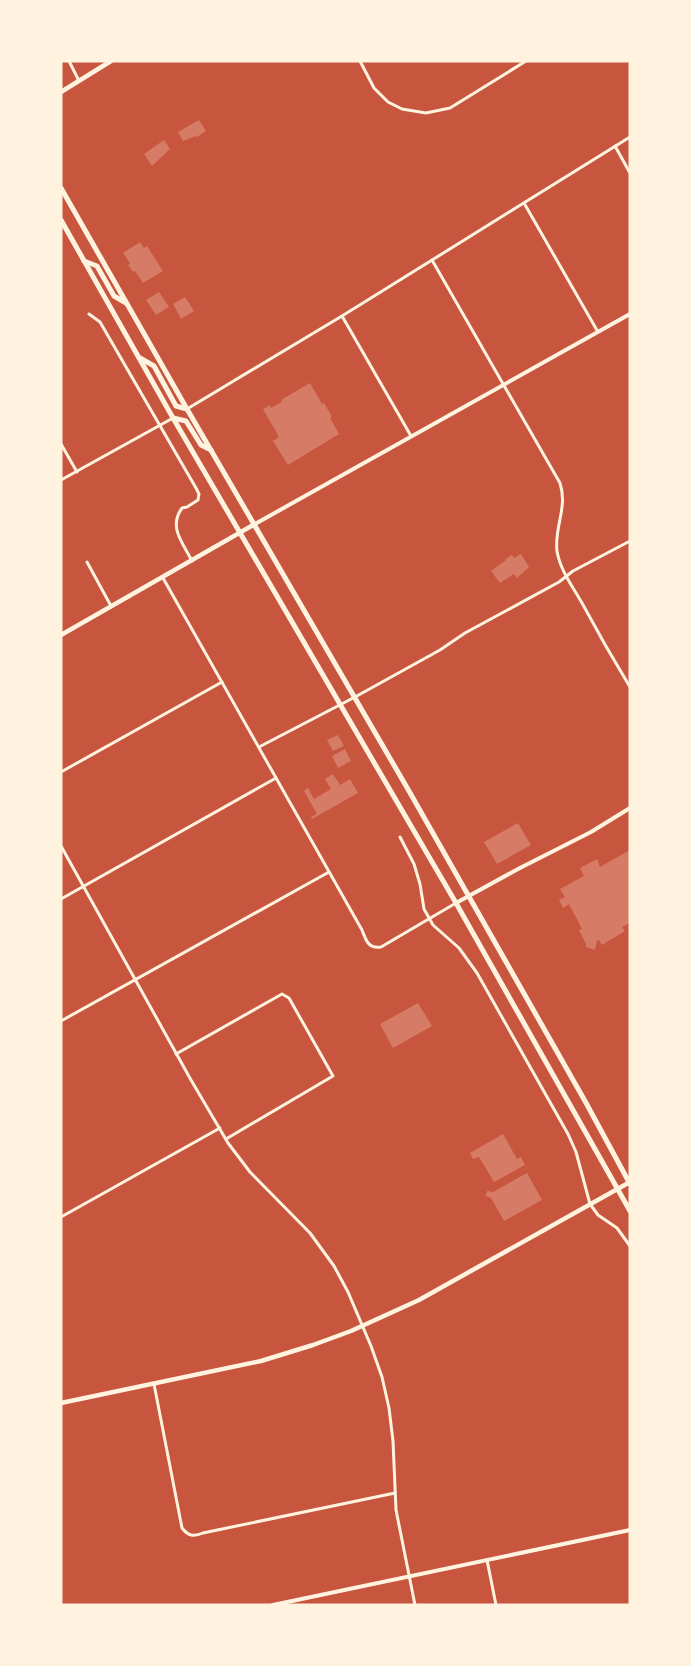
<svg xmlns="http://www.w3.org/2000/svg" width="691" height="1666" font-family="Inter,sans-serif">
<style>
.building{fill:#d67c66}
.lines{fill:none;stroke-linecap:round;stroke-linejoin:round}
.minor{stroke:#fff3e0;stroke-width:3}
.tertiary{stroke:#fff3e0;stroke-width:4}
.secondary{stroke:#fff3e0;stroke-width:4.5}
.primary{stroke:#fff3e0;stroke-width:5}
</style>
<rect width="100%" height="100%" fill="#c8553d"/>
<g class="building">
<polygon points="199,120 206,131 197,137 196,136 183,141 178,132"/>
<polygon points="164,140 170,149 152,166 144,154"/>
<polygon points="140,242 144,248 147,246 163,271 143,283 135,271 133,272 128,265 130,263 123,253"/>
<polygon points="159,292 169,307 156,315 146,300"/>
<polygon points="185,297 194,311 181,319 173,304"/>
<polygon points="310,383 322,404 324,403 332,417 330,418 339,434 288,465 273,441 279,437 263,409 270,405 271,408 282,402 281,400"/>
<polygon points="521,554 529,567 517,578 514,574 500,583 491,571 506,560 505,559 512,555 514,558"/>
<polygon points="338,735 344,746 333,751 327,740"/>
<polygon points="345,749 351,761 338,768 332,756"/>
<polygon points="333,774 340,785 350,779 358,793 312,819 311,817 317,814 304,791 308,788 314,799 331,789 325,779"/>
<polygon points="518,823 531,845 497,864 484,842"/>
<polygon points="630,850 630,923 622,927 625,931 602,945 599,940 597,941 595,950 586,947 586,944 579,930 582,929 569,904 563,908 559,900 565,897 560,889 584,876 580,868 597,859 600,867"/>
<polygon points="418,1003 432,1026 393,1048 380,1024"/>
<polygon points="503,1134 517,1159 521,1157 525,1165 494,1182 479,1157 473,1159 470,1153"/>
<polygon points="527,1173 542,1200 504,1221 491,1198 486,1196 487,1191 493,1192"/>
</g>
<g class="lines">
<g class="minor">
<polyline points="69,61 79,81"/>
<polyline points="360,61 374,88 388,102 402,109 426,113 450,108 526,61"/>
<polyline points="615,146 630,173"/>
<polyline points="524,203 598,332"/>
<path d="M432 260 560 483C568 508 554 527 557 551 560 570 573 587 582 603 597 631 613 659 630 687"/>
<path d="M89 314 100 322 196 488 199 494 198 500 187 507 182 508C168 527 183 543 192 561"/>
<polyline points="342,316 411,436"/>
<polyline points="187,409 342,316 630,137"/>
<polyline points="61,444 77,472"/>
<polyline points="61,480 173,418"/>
<polyline points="87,562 111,606"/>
<path d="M163 578 362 930C366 940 368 949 381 947L456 903"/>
<polyline points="259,747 355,697 440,650 465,633 559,582 573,571 630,541"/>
<polyline points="61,772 222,682"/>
<polyline points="400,837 414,864 420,884 424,909 433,925 459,948 477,973 568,1134 576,1152 590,1204 598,1215 617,1228 630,1246"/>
<polyline points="61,846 191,1080 228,1143 250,1172 310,1233 334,1266 348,1292 371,1346 382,1377 389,1408 393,1441 396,1510 415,1605"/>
<polyline points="61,899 276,778"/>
<polyline points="61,1021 329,872"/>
<polyline points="176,1054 282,994 289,998 333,1076 226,1139"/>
<polyline points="61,1217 220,1128"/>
<path d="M154 1384 182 1528C188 1536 194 1537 203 1533L395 1493"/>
<polyline points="487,1560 496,1605"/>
</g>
<g class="tertiary">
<polyline points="255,524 630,314"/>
<polyline points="456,903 518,869 591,832 630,808"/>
<polyline points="273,1605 630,1530"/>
</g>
<g class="secondary">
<polyline points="61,92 111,61"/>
<polyline points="61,635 255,524"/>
<polyline points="61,1403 261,1361 313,1345 351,1331 419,1300 630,1182"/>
</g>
<g class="primary">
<polyline points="61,188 187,409 409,791 585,1101 630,1184"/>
<polyline points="61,220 173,418 456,903 630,1211"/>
<polyline points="84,261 97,266 114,296 126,303"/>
<polyline points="140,358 154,366 176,406 187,409"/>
<polyline points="173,418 186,421 201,445 211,450"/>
</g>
</g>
<rect width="691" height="1666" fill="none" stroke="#fff3e0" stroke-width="125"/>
</svg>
